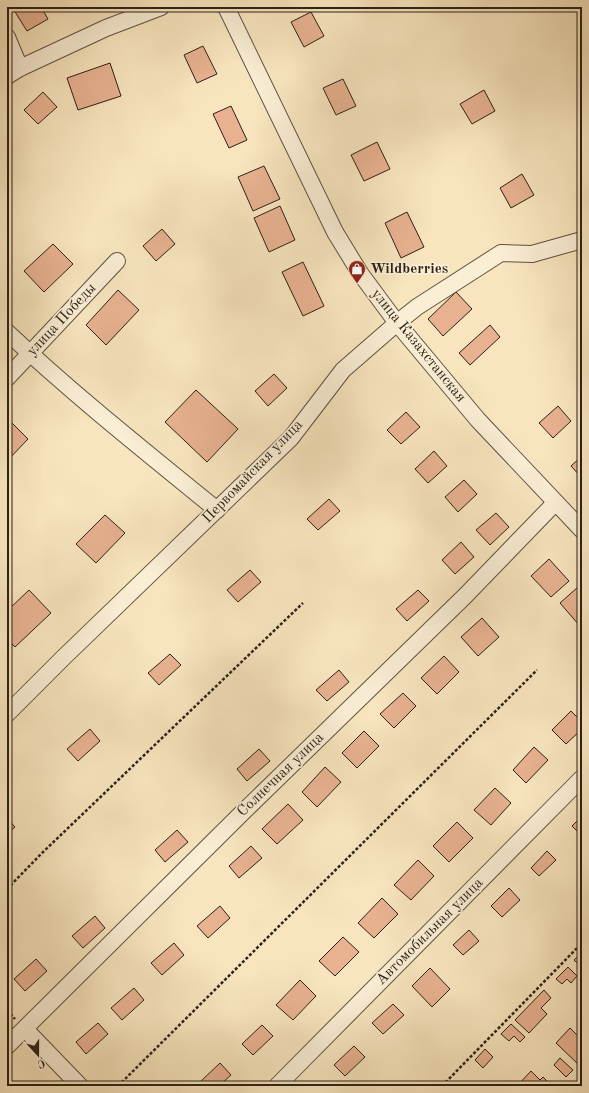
<svg xmlns="http://www.w3.org/2000/svg" width="589" height="1093" font-family="'Old Standard TT',serif">
<style>
.building{fill:#e8b291;stroke:#2b2117}
.lines{fill:none;stroke-linecap:round;stroke-linejoin:round}
.minor-casing{stroke:#5e5241;stroke-width:18}
.path{stroke:#2b2117;stroke-width:2.5;stroke-dasharray:3 2;stroke-linecap:butt}
.minor{stroke:#faeed5;stroke-width:16}
.labels{text-anchor:middle;dominant-baseline:central;stroke-width:3.5;stroke-linejoin:round;paint-order:stroke}
.poi-label{font-size:15px;font-weight:bold;fill:#2b2117;stroke:#faeed5;text-anchor:start}
.street-label{font-size:15px;fill:#2b2117;stroke:#faeed5}
</style>
<rect width="100%" height="100%" fill="#f8e5be"/>
<filter id="stains"><feTurbulence type="fractalNoise" baseFrequency=".005" numOctaves="4"/><feColorMatrix values="0 0 0 0 .2 0 0 0 0 .09 0 0 0 0 .02 0 0 0 .5 -.17"/></filter>
<radialGradient id="worn" r=".72"><stop offset=".6" stop-color="#630" stop-opacity="0"/><stop offset="1" stop-color="#630" stop-opacity=".3"/></radialGradient>
<g class="building">
<polygon points="12,7 41,7 48,19 27,31"/>
<polygon points="311,12 324,36 304,47 291,22"/>
<polygon points="203,46 217,74 197,83 184,55"/>
<polygon points="110,63 121,96 78,110 67,78"/>
<polygon points="343,79 356,106 336,115 323,88"/>
<polygon points="484,90 495,111 472,124 460,104"/>
<polygon points="43,92 57,107 38,124 24,110"/>
<polygon points="231,106 247,140 229,148 213,114"/>
<polygon points="377,142 390,169 364,181 351,155"/>
<polygon points="264,166 280,199 253,211 238,177"/>
<polygon points="522,174 534,195 511,208 500,188"/>
<polygon points="280,206 295,240 269,252 254,218"/>
<polygon points="407,212 424,247 401,258 385,223"/>
<polygon points="162,229 175,244 156,261 143,246"/>
<polygon points="53,244 73,264 44,292 24,271"/>
<polygon points="303,262 324,306 303,316 282,272"/>
<polygon points="118,290 139,310 106,345 86,325"/>
<polygon points="456,292 472,309 443,336 428,319"/>
<polygon points="490,325 500,337 470,365 459,353"/>
<polygon points="274,374 287,388 268,406 255,391"/>
<polygon points="196,390 238,429 207,462 165,422"/>
<polygon points="558,406 571,421 553,438 539,423"/>
<polygon points="406,412 420,427 401,444 387,430"/>
<polygon points="8,419 28,439 7,461 7,420"/>
<polygon points="434,451 447,466 428,483 415,469"/>
<polygon points="582,456 582,478 571,466"/>
<polygon points="464,480 477,494 458,512 445,497"/>
<polygon points="329,499 340,511 318,530 307,519"/>
<polygon points="496,513 509,527 490,545 476,530"/>
<polygon points="105,515 125,533 96,563 76,544"/>
<polygon points="461,542 474,557 455,574 442,560"/>
<polygon points="549,559 569,581 551,597 531,576"/>
<polygon points="250,570 261,582 238,602 227,590"/>
<polygon points="578,587 582,592 582,622 579,625 560,603"/>
<polygon points="29,590 51,613 15,647 7,639 7,611"/>
<polygon points="418,590 429,601 407,621 396,609"/>
<polygon points="482,618 499,637 478,656 461,637"/>
<polygon points="170,654 181,665 159,685 148,673"/>
<polygon points="444,656 459,672 437,694 421,678"/>
<polygon points="339,670 349,682 327,701 316,690"/>
<polygon points="403,693 416,706 394,728 380,714"/>
<polygon points="571,711 582,722 582,729 566,744 552,730"/>
<polygon points="90,729 100,741 78,761 67,749"/>
<polygon points="364,731 379,746 357,768 342,753"/>
<polygon points="534,747 548,760 526,783 513,770"/>
<polygon points="259,749 270,761 247,781 237,769"/>
<polygon points="325,767 341,782 317,807 302,792"/>
<polygon points="495,788 511,803 491,825 474,810"/>
<polygon points="288,804 303,820 277,844 262,829"/>
<polygon points="582,816 582,836 572,826"/>
<polygon points="7,818 15,827 7,834"/>
<polygon points="457,822 473,838 449,862 433,846"/>
<polygon points="177,830 188,842 165,862 155,850"/>
<polygon points="251,846 262,858 239,878 229,866"/>
<polygon points="547,851 556,860 539,876 531,868"/>
<polygon points="418,860 434,876 411,900 394,885"/>
<polygon points="509,888 520,900 502,917 491,906"/>
<polygon points="382,898 398,914 374,938 358,923"/>
<polygon points="220,906 230,918 208,938 197,926"/>
<polygon points="95,916 105,928 83,948 72,936"/>
<polygon points="469,930 479,941 463,955 453,945"/>
<polygon points="343,937 359,952 335,976 319,961"/>
<polygon points="174,943 184,955 162,975 151,963"/>
<polygon points="582,952 582,968 574,960"/>
<polygon points="36,959 47,971 25,991 14,979"/>
<polygon points="568,967 577,976 571,983 567,979 562,984 556,979"/>
<polygon points="430,968 450,989 432,1007 412,986"/>
<polygon points="300,980 316,996 293,1020 276,1005"/>
<polygon points="134,988 144,1000 122,1020 111,1008"/>
<polygon points="544,990 551,998 541,1008 547,1014 529,1033 515,1020"/>
<polygon points="393,1004 404,1015 383,1034 372,1023"/>
<polygon points="98,1023 108,1034 86,1054 76,1042"/>
<polygon points="511,1024 525,1037 520,1042 514,1036 509,1041 501,1034"/>
<polygon points="262,1025 273,1036 253,1055 242,1044"/>
<polygon points="570,1028 582,1040 582,1064 580,1066 556,1043"/>
<polygon points="354,1046 365,1057 345,1076 334,1065"/>
<polygon points="485,1049 493,1057 483,1068 475,1060"/>
<polygon points="560,1058 573,1070 566,1077 554,1065"/>
<polygon points="220,1063 231,1075 219,1086 203,1086 200,1082"/>
<polygon points="531,1071 540,1080 543,1077 552,1086 517,1086"/>
</g>
<g class="lines">
<defs>
<g id="minor">
<polyline points="226,7 335,232 360,273 397,323 478,420 582,530"/>
<polyline points="7,37 20,68"/>
<polyline points="7,76 20,68 106,28 161,7"/>
<path d="M7 332C74 395 146 452 217 510"/>
<polyline points="7,378 117,261"/>
<polyline points="7,714 64,657 291,438 343,370 397,323 417,307 501,253 532,254 582,240"/>
<polyline points="25,1029 80,1086"/>
<polyline points="7,1046 239,816 465,596 555,503"/>
<polyline points="277,1086 582,778"/>
</g>
</defs>
<use href="#minor" class="minor-casing"/>
<g class="path">
<polyline points="7,889 42,853 303,603"/>
<polyline points="7,1010 15,1019"/>
<polyline points="118,1086 537,670"/>
<polyline points="442,1086 582,943"/>
</g>
<use href="#minor" class="minor"/>
</g>
<defs>
<symbol id="shop-pin" viewBox="-11 -11 22 30"><path d="M0 17L-7.5 6A9.5 9.5 0 1 1 7.5 6Z" fill="#8f2418" stroke="#faeed5"/><path d="M-5-2.5h2.3a2.7 3.5 0 0 1 5.4 0H5L5.5 6h-11ZM-1.5-2.5h3a1.5 2.3 0 0 0-3 0Z" fill="#fff"/></symbol>
</defs>
<g fill-rule="evenodd">
<use href="#shop-pin" x="347" y="259" width="20" height="27"/>
</g>
<g class="labels">
<g class="poi-label">
<text x="370" y="269">Wildberries</text>
</g>
<g class="street-label">
<text transform="translate(62 320) rotate(-47)">улица Победы</text>
<text transform="translate(418 346) rotate(51)">улица Казахстанская</text>
<text transform="translate(253 472) rotate(-46)">Первомайская улица</text>
<text transform="translate(281 775) rotate(-44)">Солнечная улица</text>
<text transform="translate(430 932) rotate(-45)">Автомобильная улица</text>
</g>
</g>
<rect width="589" height="1093" fill="none" stroke="#f8e5be" stroke-width="24"/>
<rect x="8" y="8" width="573" height="1077" fill="none" stroke="#2b2117" stroke-width="2"/>
<rect x="12" y="12" width="565" height="1069" fill="none" stroke="#2b2117"/>
<g transform="translate(38 1055) rotate(159)" stroke="#faeed5" stroke-width="3" paint-order="stroke">
<path d="M0-3L7 15L0 10L-7 15Z" fill="#2b2117"/>
<text y="-6" font-size="11" font-weight="bold" text-anchor="middle" fill="#2b2117">С</text>
</g>
<rect width="100%" height="100%" filter="url(#stains)"/>
<rect width="100%" height="100%" fill="url(#worn)"/>
</svg>
